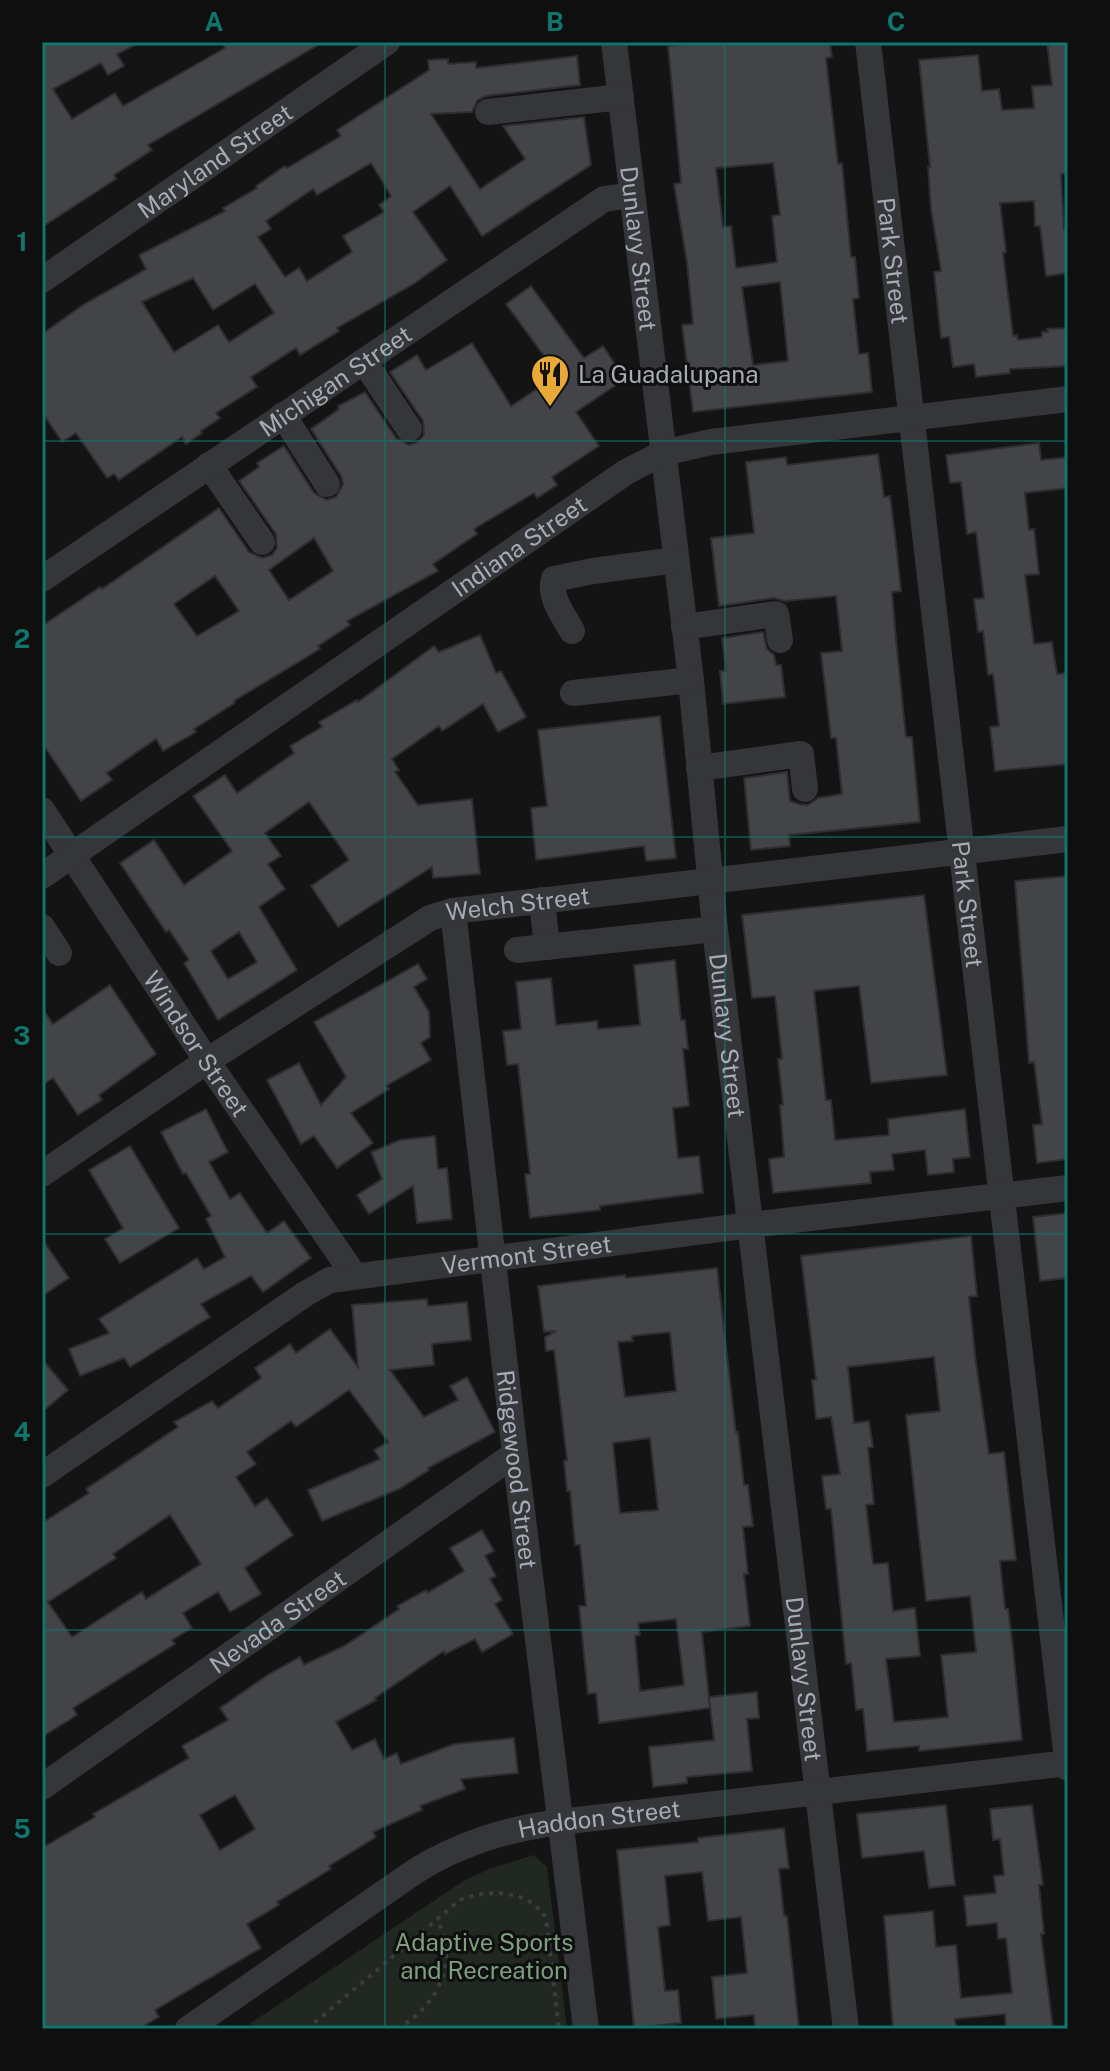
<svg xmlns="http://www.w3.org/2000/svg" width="1110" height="2071" font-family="'Public Sans',sans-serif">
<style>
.green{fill:#202821}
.building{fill:#434448;stroke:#2e2e31;stroke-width:2;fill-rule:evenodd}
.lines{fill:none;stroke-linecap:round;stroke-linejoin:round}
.path{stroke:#3b3d41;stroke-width:4;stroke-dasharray:4 6;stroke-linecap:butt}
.minor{stroke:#35363a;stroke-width:26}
.grid{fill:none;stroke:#0f766e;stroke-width:2;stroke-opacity:0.55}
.labels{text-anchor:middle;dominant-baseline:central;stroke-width:6;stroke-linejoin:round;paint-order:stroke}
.street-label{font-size:24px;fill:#a6abb5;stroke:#0f0f10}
.poi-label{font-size:24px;fill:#a6abb5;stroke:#0f0f10;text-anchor:start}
.park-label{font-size:24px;fill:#7e9f7f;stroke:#0f0f10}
.neatline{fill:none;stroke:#0f766e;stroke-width:3}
.grid-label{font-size:26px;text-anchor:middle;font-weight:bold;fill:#0f766e}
</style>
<rect width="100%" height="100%" fill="#141415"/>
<polygon class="green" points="534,1855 547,1867 567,2029 252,2029 251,2023 462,1882 489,1869"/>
<g class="building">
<polygon points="42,42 141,42 117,54 124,66 108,75 101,63 53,89 72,119 115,93 123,106 225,48 221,42 323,42 148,145 152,150 114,175 116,179 42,227"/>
<path d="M708 42H830L832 57 826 58 838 164 842 163 851 257H855L859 298 853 299 859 354 868 353 872 392 693 412 682 325 693 324 687 263 674 184 681 183 668 46ZM773 163 780 215 772 216 777 262 736 268 731 226 723 227 716 168ZM780 282 788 361 753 365 742 287Z"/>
<polygon points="1047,42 1068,42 1068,174 1061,174 1064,229 1068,229 1068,273 1046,276 1040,226 1035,226 1034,201 1000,203 1006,252 1003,253 1013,336 1017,335 1018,340 1042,337 1042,332 1048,332 1047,329 1068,328 1068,366 1010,369 1010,373 976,377 974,364 953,367 949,337 941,338 934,272 941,271 931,209 928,167 930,167 919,60 978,55 982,91 999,89 1002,110 1034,108 1032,86 1052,85"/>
<path d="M577 56 580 85 486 96 478 100 472 112 431 114 480 189 525 159 503 126 584 117 591 165 482 236 450 186 413 212 447 260 415 283 337 328 339 331 300 355 296 348 251 377 257 387 216 413 220 418 201 431 202 433 186 444 182 437 119 480 114 474 107 478 76 433 62 442 42 412V334L83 305 146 269 139 255 225 211 223 208 257 188 256 186 285 166 287 168 341 136 337 130 429 70 428 60 448 59V64L476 62V68ZM371 163 391 196 379 205 384 212 343 236 352 252 307 281 299 268 285 277 258 237 271 229 266 221 313 189 317 195ZM193 278 213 310 255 284 274 313 229 342 218 325 174 352 142 302Z"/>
<path d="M531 286 584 358 603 346 625 379 576 412 599 446 552 477 557 485 537 498 534 493 474 529 477 534 433 564 438 571 347 621 350 625 318 646 320 649 234 701 235 703 194 729 196 732 163 751 156 739 107 773 112 780 81 801 42 743V626L100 587 102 589 219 508 249 552 262 558 272 555 277 548 276 534 239 481 259 467 257 463 284 446 314 493 327 500 336 497 343 484 341 476 311 429 339 409 338 406 365 392 396 438 409 445 418 442 424 435 423 421 390 372 417 355 426 370 472 343 511 406 558 375 506 304ZM314 538 333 571 289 600 269 570ZM215 576 239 611 197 636 174 604Z"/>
<polygon points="1039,443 1041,460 1068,457 1068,488 1025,493 1029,530 1034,529 1039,574 1025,575 1034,644 1052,642 1057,674 1066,673 1068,764 995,771 990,727 999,726 993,674 988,675 983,631 978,632 974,599 984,598 976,532 967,534 961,482 950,483 946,455"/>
<polygon points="878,454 884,497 890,496 895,535 901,591 892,592 896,639 906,737 912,737 920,822 789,835 790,846 751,850 744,778 787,772 790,801 799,804 808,805 818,798 842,794 836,738 831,738 821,653 842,651 836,596 785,601 774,598 719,606 711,538 754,533 746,462 786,457 787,465"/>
<polygon points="763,632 767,649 774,655 776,665 781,665 785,697 723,704 720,671 726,671 722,638"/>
<path d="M480 635 496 673 501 671 526 717 498 732 483 704 442 731 439 726 392 759 399 770 395 772 418 805 472 799 480 874 433 878 432 867 338 927 311 886 349 860 309 802 265 833 281 856 268 864 285 889 259 907 297 970 218 1020 184 963 189 960 169 930 166 932 120 863 154 840 184 885 232 851 193 796 225 775 237 793 294 753 290 746 322 727 319 722 357 700 358 702 434 646 439 652ZM239 932 257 962 228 979 211 951Z"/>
<polygon points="660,716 676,858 646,861 644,846 536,860 531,808 547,806 538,730"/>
<polygon points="1068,876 1068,1159 1037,1163 1033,1125 1042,1124 1034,1062 1029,1063 1015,881"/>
<polygon points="924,895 947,1075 871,1083 859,986 814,991 826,1100 831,1100 835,1140 889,1135 888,1119 965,1109 970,1157 953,1159 954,1172 928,1175 925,1150 892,1154 894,1170 870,1172 871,1183 773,1193 769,1159 784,1157 780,1105 783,1105 778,1059 782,1059 775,996 752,998 742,915"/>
<polygon points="675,960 681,1020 685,1020 688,1049 683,1049 689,1106 673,1108 678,1158 699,1156 703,1193 600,1206 600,1210 530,1218 525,1174 530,1174 518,1064 507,1065 503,1031 521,1029 516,982 551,978 556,1025 597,1021 598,1029 640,1025 634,965"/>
<polygon points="418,964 427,979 414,987 429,1012 430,1037 421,1043 431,1060 386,1086 389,1089 351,1113 373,1143 337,1168 314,1136 301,1144 267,1080 299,1063 321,1105 346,1077 314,1022"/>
<polygon points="110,985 156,1054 99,1095 102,1100 78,1115 53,1078 42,1085 42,1008 53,1024"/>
<polygon points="206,1109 228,1152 209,1162 230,1199 240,1193 267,1233 284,1221 311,1258 263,1292 251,1276 201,1304 210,1317 130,1367 124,1358 80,1376 69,1349 109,1333 99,1319 197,1258 204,1269 225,1257 206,1219 211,1216 186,1173 183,1174 161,1132"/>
<polygon points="435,1136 438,1169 447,1168 452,1219 417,1223 413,1186 369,1214 357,1195 382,1179 371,1152 400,1140"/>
<polygon points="130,1146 179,1228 120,1263 105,1239 123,1228 89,1170"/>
<polygon points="1068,1213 1068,1278 1040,1281 1033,1217"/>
<path d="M971 1236 977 1296 969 1297 976 1363 989 1454 1004 1452 1016 1560 1000 1561 1005 1609H1008L1013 1648 1022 1740 919 1751V1746L867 1751 863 1709 856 1710 851 1663 846 1664 831 1509H826L822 1476 840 1474 831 1417 816 1419 812 1380H816L801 1256ZM934 1357 940 1411 906 1415 926 1601 970 1596 976 1652 941 1655 948 1717 894 1722 886 1659 920 1656 915 1608 893 1611 888 1563 873 1564 866 1505 874 1504 868 1448 873 1447 869 1421 854 1423 848 1367Z"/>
<polygon points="42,1239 69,1278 42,1296"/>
<path d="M717 1268 736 1433 738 1432 744 1485H748L753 1526 743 1527 748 1574H744L750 1626 702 1632 710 1708 599 1723 596 1693 588 1694 579 1606H586L580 1545H575L570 1491H567L564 1461 567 1460 554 1350 546 1351 545 1337 556 1331 544 1332 538 1286 625 1275 626 1278ZM670 1332 676 1391 625 1397 618 1342 633 1341 632 1336ZM650 1438 658 1510 620 1513 613 1443ZM676 1619 684 1685 640 1691 635 1636 640 1635 638 1623Z"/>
<path d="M427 1299 428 1306 467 1302 471 1340 432 1344 434 1365 390 1370 424 1417 458 1400 450 1386 467 1377 495 1432 428 1468 429 1470 399 1489 322 1521 308 1490 380 1459 374 1450 388 1442 349 1390 296 1427 291 1421 247 1452 256 1464 236 1477 255 1506 267 1498 293 1535 245 1568 261 1594 230 1612 218 1592 183 1613 192 1628 172 1640 175 1644 73 1708 77 1715 42 1737V1523L89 1493 86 1489 178 1427 174 1422 212 1401 218 1408 261 1378 255 1368 290 1344 296 1353 330 1329 358 1367 352 1305ZM170 1515 201 1564 146 1599 142 1592 72 1637 48 1602 116 1558 113 1554Z"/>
<polygon points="42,1359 68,1390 42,1412"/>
<path d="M482 1530 494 1551 485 1556 496 1576 490 1579 502 1600 495 1604 513 1634 482 1652 475 1639 445 1654 444 1651 375 1698 376 1700 336 1722 352 1750 375 1739 384 1759 397 1753 401 1764 454 1744 514 1738 518 1773 461 1779 465 1789 420 1806 422 1810 373 1832 376 1837 329 1866 331 1869 277 1902 279 1905 247 1924 261 1948 155 2010 159 2017 138 2029H42V1848L95 1817 93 1814 189 1758 182 1746 228 1720 220 1708 269 1674 300 1657 304 1665 346 1645 399 1609 397 1606 426 1590 427 1593 464 1571 450 1548ZM235 1795 255 1829 220 1850 200 1815Z"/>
<polygon points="757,1692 759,1718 747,1719 752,1771 687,1777 687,1783 653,1787 649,1747 714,1740 709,1697"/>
<polygon points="946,1805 955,1885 929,1888 924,1851 862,1858 857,1814"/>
<polygon points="1032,1805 1043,1885 1039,1885 1044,1934 1041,1934 1053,2029 1006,2029 1005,2014 955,2019 956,2029 893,2029 884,1916 933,1911 936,1947 956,1945 961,1998 1012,1993 1006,1938 998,1939 997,1923 967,1926 964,1896 996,1893 994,1876 1004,1875 1000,1839 993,1840 990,1809"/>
<polygon points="784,1828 789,1868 779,1869 784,1916 787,1916 799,2029 755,2029 754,2015 716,2019 712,1977 747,1973 741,1917 708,1921 702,1872 665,1876 670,1925 658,1927 665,1991 678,1990 681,2023 634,2028 617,1850 698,1842 698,1838"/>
</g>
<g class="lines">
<g class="path">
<path d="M307 2029 460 1900C489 1889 528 1889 546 1918L559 2029"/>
<path d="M397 2029C437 2006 460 1963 437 1919"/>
</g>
<g class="minor">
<path id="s1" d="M614 42 691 680 715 929 846 2029"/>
<path id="s2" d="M868 42 1068 1768"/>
<polyline points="488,112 621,97"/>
<path id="s3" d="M42 280 387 42"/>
<polyline points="364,361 409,429"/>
<polyline points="283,415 327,484"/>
<polyline points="209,465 262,542"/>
<path id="s4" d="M42 579 604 199 632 195"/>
<polyline points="684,627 776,614 780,640"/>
<path d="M572 631C564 616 548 596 554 579L593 571 676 560"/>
<polyline points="573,693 691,680"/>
<polyline points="699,768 801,754 805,789"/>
<path id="s5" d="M42 810 207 1061 354 1275"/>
<path id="s6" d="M42 876 626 472 663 453 711 442 1068 399"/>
<polyline points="542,900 547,947"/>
<path id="s7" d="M453 911 515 1454 586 2029"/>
<polyline points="42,927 59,953"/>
<polyline points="517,950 715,929"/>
<path id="s8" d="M42 1174 207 1061 430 918 453 911 487 907 1068 839"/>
<path id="s9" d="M42 1475 305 1294 330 1280 750 1225 1068 1188"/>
<path id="s10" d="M42 1787 515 1454"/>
<path id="s11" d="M188 2029 414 1872C460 1843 507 1829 560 1822L1068 1763"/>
</g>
</g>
<path class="grid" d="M385 42V2029M725 42V2029M42 441H1068M42 837H1068M42 1234H1068M42 1630H1068"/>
<defs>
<symbol id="restaurant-pin" viewBox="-11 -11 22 30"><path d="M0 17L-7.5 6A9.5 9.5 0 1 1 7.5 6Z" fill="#e8a939" stroke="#0f0f10"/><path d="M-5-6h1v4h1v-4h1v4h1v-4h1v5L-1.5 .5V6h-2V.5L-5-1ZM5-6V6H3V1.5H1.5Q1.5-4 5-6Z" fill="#111"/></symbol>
</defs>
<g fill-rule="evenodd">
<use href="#restaurant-pin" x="528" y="352" width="44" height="60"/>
</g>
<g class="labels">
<g class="street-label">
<text stroke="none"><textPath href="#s3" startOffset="210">Maryland Street</textPath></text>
<text stroke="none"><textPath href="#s1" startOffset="208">Dunlavy Street</textPath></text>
<text stroke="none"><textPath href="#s2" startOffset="220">Park Street</textPath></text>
<text stroke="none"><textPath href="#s4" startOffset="354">Michigan Street</textPath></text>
<text stroke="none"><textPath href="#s6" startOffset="580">Indiana Street</textPath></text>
<text stroke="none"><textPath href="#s8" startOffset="554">Welch Street</textPath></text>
<text stroke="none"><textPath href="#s2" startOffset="868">Park Street</textPath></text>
<text stroke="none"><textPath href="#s1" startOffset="1000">Dunlavy Street</textPath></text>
<text stroke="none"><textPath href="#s5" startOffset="280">Windsor Street</textPath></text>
<text stroke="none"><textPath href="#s9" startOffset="546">Vermont Street</textPath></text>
<text stroke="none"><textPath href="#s7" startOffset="562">Ridgewood Street</textPath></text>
<text stroke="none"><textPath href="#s10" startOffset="288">Nevada Street</textPath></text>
<text stroke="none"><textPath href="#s1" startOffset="1648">Dunlavy Street</textPath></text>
<text stroke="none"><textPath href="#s11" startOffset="470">Haddon Street</textPath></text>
</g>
<g class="poi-label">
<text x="578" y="374">La Guadalupana</text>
</g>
<g class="park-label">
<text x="484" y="1942">Adaptive Sports<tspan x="484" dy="28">and Recreation</tspan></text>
</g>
</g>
<rect width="1110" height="2071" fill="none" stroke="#0f0f10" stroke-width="88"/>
<rect x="44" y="44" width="1022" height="1983" class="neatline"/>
<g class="grid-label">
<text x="214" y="31">A</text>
<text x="555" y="31">B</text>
<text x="896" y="31">C</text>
<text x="22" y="251">1</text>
<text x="22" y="648">2</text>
<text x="22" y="1045">3</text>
<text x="22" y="1441">4</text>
<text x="22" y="1838">5</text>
</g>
</svg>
